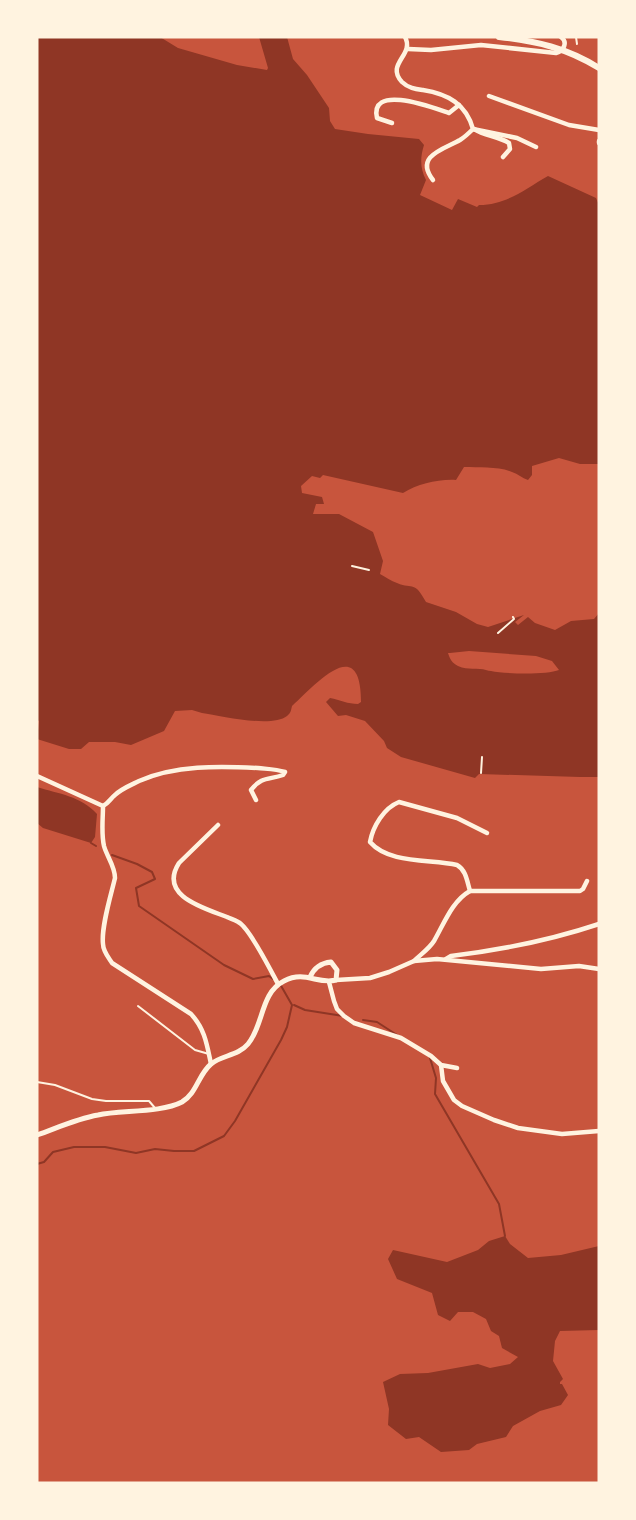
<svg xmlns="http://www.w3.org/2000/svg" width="636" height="1520" font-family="'Source Sans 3',sans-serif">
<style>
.water{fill:#8f3625;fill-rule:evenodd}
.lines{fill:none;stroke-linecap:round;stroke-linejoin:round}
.stream{stroke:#8f3625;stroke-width:2}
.path{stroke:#fff3e0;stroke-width:2}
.service{stroke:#fff3e0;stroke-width:2}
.minor{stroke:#fff3e0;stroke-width:4.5}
.tertiary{stroke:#fff3e0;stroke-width:5}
.primary{stroke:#fff3e0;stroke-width:6}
</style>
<rect width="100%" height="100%" fill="#c8553d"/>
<g class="water">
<path d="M37 37H160L178 48 237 65 267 70 268 68 259 37H287L293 59 307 75 329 108 330 121 335 129 368 134 419 139 424 145C420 158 420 168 426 180L420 195 452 210 458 199 477 207 479 205C507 205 525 189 548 176L596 198 599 205V464H580L559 458 532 466V475L528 480C522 478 518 474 512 472 498 466 479 468 464 467L456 480C438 479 418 484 403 493L323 475 320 478 312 476 301 486 302 493 322 497 324 504H316L313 514H339L373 532 383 561 380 574C386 577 391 581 397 583 414 590 414 580 426 602L456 612 477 624 488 627 524 615 515 622 518 625 528 617 535 623 555 630 571 621 594 619 599 613V777H580L479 774 475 778 401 757 387 748 384 741 365 721 346 715 338 716 326 702 330 698C340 700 348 704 358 704L361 702C361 632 316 684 292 706 291 710 291 713 287 716 272 728 221 716 202 713L192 710 175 711 164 731 131 745 115 742H89L81 749H69L37 739 39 721 37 720ZM469 651 536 656 552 661 559 670C547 675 506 674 491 671 488 671 484 669 480 669 472 668 466 670 458 666 452 663 450 659 448 653H450Z"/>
<path d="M37 787C59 794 81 796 97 814L95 837 91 843 43 828 37 823Z"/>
<polygon points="505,1236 510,1244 528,1258 561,1255 599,1246 599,1330 560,1331 555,1341 553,1361 563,1379 560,1382 560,1384 562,1384 568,1395 561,1405 540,1411 513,1426 506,1437 477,1444 469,1450 441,1452 419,1437 406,1439 388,1425 389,1409 383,1382 400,1374 428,1373 478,1364 490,1368 510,1364 518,1357 502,1348 499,1336 491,1331 486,1319 473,1312 458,1312 450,1321 438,1315 432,1293 397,1279 388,1259 393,1250 447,1262 478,1250 489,1241"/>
</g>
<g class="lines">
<g class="stream">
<polyline points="91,843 96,846"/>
<polyline points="112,855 137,864 152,872 155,879 136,888 139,906 224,965 253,979 269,976 273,979"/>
<polyline points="294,1005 305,1010 343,1016"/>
<polyline points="363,1020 377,1022 397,1035"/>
<polyline points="430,1058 436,1078 435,1094 499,1204 505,1236"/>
<polyline points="37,1164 44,1162 53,1152 74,1147 105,1147 136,1153 155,1149 174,1151 194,1151 224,1136 235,1121 281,1040 287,1027 292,1005 280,984"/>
</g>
<g class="path">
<polyline points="576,37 577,44"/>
<polyline points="352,566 369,570"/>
<polyline points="498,633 514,619 513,617"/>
<polyline points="481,773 482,757"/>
</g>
<g class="service">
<polyline points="138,1006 195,1050 209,1054"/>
<polyline points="37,1082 55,1085 92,1099 106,1101 149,1101 155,1108"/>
</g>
<g class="minor">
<path d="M405 37C415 55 385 64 402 82 408 88 416 89 423 90 448 94 466 104 473 129 469 133 465 137 460 140 444 149 414 156 433 180"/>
<path d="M408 49 431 50 481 45 556 53C564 51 568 42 561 37"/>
<polyline points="489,96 569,125 599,130"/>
<path d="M392 123 377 118C369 83 434 108 449 113L459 105"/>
<polyline points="473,129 517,138 536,147"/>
<path d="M474 129C485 136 498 136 509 143L510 149 503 157"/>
<polyline points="599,141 599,143"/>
<path d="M37 776 103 806C103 819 101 833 104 846 107 857 115 866 115 878 111 895 101 927 103 944 103 951 108 957 112 963L191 1014C205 1029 207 1045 211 1064"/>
<path d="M103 806C109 803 110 799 115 795 121 789 131 785 139 781 175 765 219 766 258 768 267 769 276 769 285 772L283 775C269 780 262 776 251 790L256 800"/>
<path d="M218 825 179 863C158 896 204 908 227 917 231 919 238 921 241 924 252 933 271 971 278 984"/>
<polyline points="470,891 580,891 583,889 587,881"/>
<path d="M446 959 451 956C501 950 551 940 599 924"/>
<path d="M414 961C421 954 429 949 434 941 444 924 452 901 470 891 467 881 466 870 457 865 430 859 389 864 370 842 373 826 384 808 399 802L457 818 487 833"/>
<polyline points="336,980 370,978 389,972 414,961 437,959 541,969 579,966 599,969"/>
<polyline points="329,982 334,1001 337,1009 344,1016 354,1023 401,1038 431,1056 441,1065 457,1068"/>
<polyline points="441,1065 443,1081 454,1100 462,1106 494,1120 518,1128 562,1134 599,1131"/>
</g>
<path class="tertiary" d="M37 1135C57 1128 76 1119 98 1115 121 1110 161 1113 182 1102 197 1093 198 1075 211 1064 222 1055 238 1056 248 1044 264 1025 260 993 284 981 305 970 318 985 336 980L337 970 331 962C321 963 314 968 310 977"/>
<path class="primary" d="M499 37C536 41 567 48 599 68"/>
</g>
<rect width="636" height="1520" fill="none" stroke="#fff3e0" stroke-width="77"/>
</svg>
